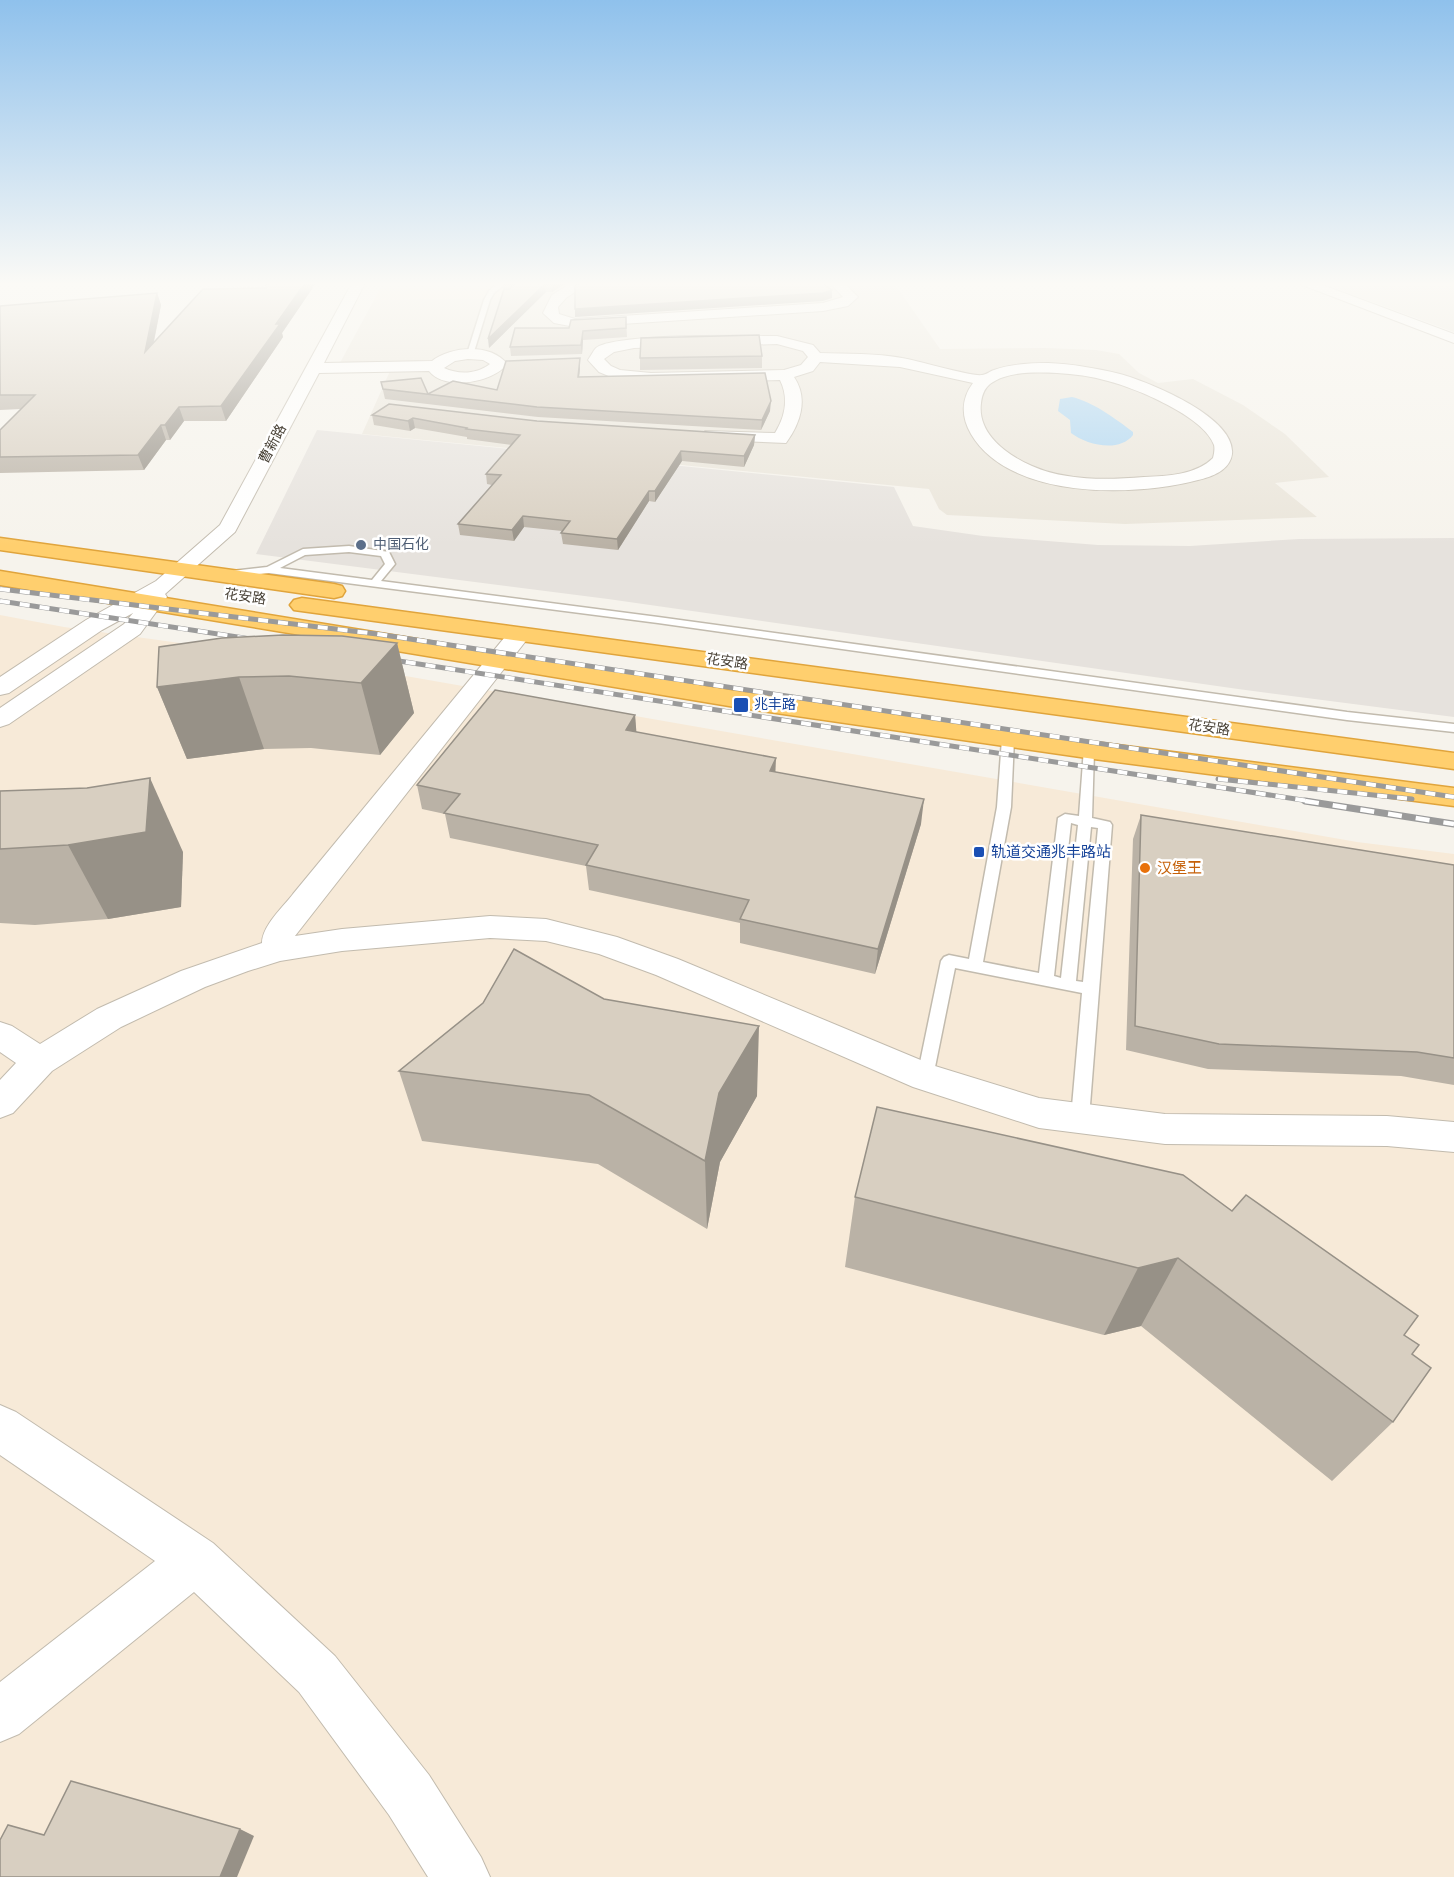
<svg xmlns="http://www.w3.org/2000/svg" width="1454" height="1877" font-family="'Source Sans 3','Noto Sans SC',sans-serif">
<style>
.residential{fill:#eae5da}
.commercial{fill:#f7ead8}
.industrial{fill:#e6e2dd}
.water{fill:#a9d4f2}
.lines{fill:none;stroke-linecap:round;stroke-linejoin:round}
.lane-casing{stroke:#c2bbae;stroke-width:3}
.street-casing{stroke:#c2bbae;stroke-width:2}
.highway-casing{stroke:#e0a43c;stroke-width:3}
.lane{fill:#fff;fill-rule:evenodd}
.street{fill:#fff;fill-rule:evenodd}
.highway{fill:#ffcf6e;fill-rule:evenodd}
.rail-far1-casing{stroke:#9a9a9a;stroke-width:5}
.rail-casing{stroke:#9a9a9a;stroke-width:7}
.rail-far1{stroke:#fff;stroke-width:4;stroke-dasharray:10;stroke-linecap:butt}
.rail{stroke:#fff;stroke-width:4.5;stroke-dasharray:14;stroke-linecap:butt}
.wall{fill:#bab2a6}
.shaded-wall{fill:#979187}
.building{fill:#d8cfc1;stroke:#979187;stroke-width:1.5}
.service-dot{fill:#5c6f8a;stroke:#fff;stroke-width:2}
.transit-dot{fill:#1a4fb4;stroke:#fff;stroke-width:2}
.food-dot{fill:#e8710a;stroke:#fff;stroke-width:2}
.labels{text-anchor:middle;dominant-baseline:central;stroke-width:5;stroke-linejoin:round;paint-order:stroke}
.far-street-label{font-size:14px;fill:#4b4439;stroke:#fff}
.far-service-label{font-size:14px;fill:#4e5e75;stroke:#fff;text-anchor:start}
.far-transit-label{font-size:14px;fill:#164399;stroke:#fff;text-anchor:start}
.transit-label{font-size:15px;fill:#164399;stroke:#fff;text-anchor:start}
.food-label{font-size:15px;fill:#c56008;stroke:#fff;text-anchor:start}
</style>
<rect width="100%" height="100%" fill="#f6f3ec"/>
<g class="residential">
<polygon points="518,283 894,283 940,349 1045,348 1096,350 1119,354 1139,373 1158,383 1193,379 1243,405 1285,434 1329,477 1275,483 1317,517 1125,524 947,515 939,509 929,489 362,434 390,371 335,372 374,300 497,298"/>
<polygon points="1321,283 1454,283 1454,332"/>
</g>
<g class="commercial">
<polygon points="382,283 518,283 497,298 374,300"/>
<polygon points="0,615 64,627 354,667 1357,842 1454,854 1454,1877 0,1877"/>
</g>
<polygon class="industrial" points="317,430 894,487 913,526 983,536 1098,545 1190,546 1299,539 1454,538 1454,717 1238,689 608,599 256,554"/>
<path class="water" d="M1072 397C1093 402 1116 419 1133 432V435C1119 453 1087 445 1071 433L1070 420 1058 411 1060 399Z"/>
<g class="lines">
<defs>
<g id="lane">
<polygon points="498,283 506,283 494,293 490,300 473,355 466,357 484,300 489,291"/>
<path d="M349 546 389 552 395 564 381 581 658 617 1347 712 1454 724V732L1347 720 658 623 269 573 232 577 227 574 232 571 267 567 303 549ZM349 552 381 556 385 564 372 580 280 568 305 555Z"/>
<path d="M1008 735 1014 739 1011 807 983 962 1039 973 1058 818 1065 814 1079 816 1084 748H1092L1094 751 1092 818 1110 822 1112 825 1089 1118 1086 1123 1080 1125 1074 1123 1071 1118 1082 993 955 968 933 1077 931 1082 925 1084 919 1082 917 1077 941 961 944 957 949 955 969 959 997 807 1002 739ZM1071 823 1078 825 1061 978 1054 976ZM1091 827 1098 828 1083 982 1076 981Z"/>
</g>
<g id="street">
<path d="M352 283H365L324 363 432 361C451 346 491 343 507 364 493 383 444 391 429 371L319 373 235 532 165 594 167 597 140 634 9 724 0 727V708L124 624 133 613 102 630 9 693 0 695V677L86 620 156 581 220 525ZM468 359 483 360 490 364C477 374 459 375 444 368L455 361Z"/>
<polygon points="571,283 588,283 566,298 558,307 559,314 575,319 823,303 843,297 830,283 844,283 858,297 848,306 823,311 575,327 554,323 543,313 552,295"/>
<polygon points="1297,283 1317,283 1454,334 1454,343"/>
<path d="M777 336 813 345 820 353C847 354 876 353 902 358 916 360 972 377 982 375 986 375 990 371 994 370 1011 364 1030 363 1048 363 1072 364 1096 368 1120 374 1149 382 1236 417 1232 454 1230 470 1212 477 1198 480 1134 497 1010 500 971 434 961 417 961 399 973 383L900 367 820 362 813 371 794 377C809 399 800 424 786 443L711 440 705 439 702 435 705 431 775 433C785 417 789 398 780 380L651 383 611 377 599 372 588 360C591 356 593 351 596 348 615 333 746 336 777 336ZM777 344 803 351 808 357 801 365 784 370 651 373 620 370 611 366 604 359 614 352 634 348ZM1057 373C1074 374 1091 376 1108 381 1135 388 1204 416 1214 445 1215 449 1214 454 1213 458 1196 475 1167 476 1144 477 1107 480 1066 481 1032 466 1007 455 977 434 981 403 982 395 984 389 990 384 1008 371 1036 372 1057 373Z"/>
<path d="M517 630 525 632 529 637 525 642 295 936 342 929 490 916 546 919 617 937 678 959 935 1066 1039 1098 1165 1114 1387 1116 1454 1122V1152L1387 1146 1165 1144 1039 1128 913 1087 656 975 599 954 546 941 490 938 342 951 280 961 248 971 205 987 121 1027 52 1071 13 1113 0 1118V1080L16 1063 0 1052V1022L12 1026 40 1044 97 1009 181 971 262 943C262 926 283 907 293 894L509 632Z"/>
<polygon points="0,1405 16,1412 213,1543 335,1656 429,1775 481,1857 490,1877 428,1877 389,1815 299,1692 194,1592 19,1734 0,1742 0,1682 155,1561 0,1455"/>
</g>
<g id="highway">
<polygon points="0,538 334,584 342,586 345,591 342,596 334,598 0,550"/>
<polygon points="0,571 735,691 1094,742 1454,788 1454,806 1094,759 735,707 0,585"/>
<polygon points="302,598 1454,753 1454,769 294,610 290,605 294,600"/>
</g>
</defs>
<use href="#lane" class="lane-casing"/>
<use href="#street" class="street-casing"/>
<use href="#highway" class="highway-casing"/>
<use href="#lane" class="lane"/>
<use href="#street" class="street"/>
<use href="#highway" class="highway"/>
<defs>
<g id="rail-far1">
<polyline points="0,589 377,634 1454,797"/>
<polyline points="0,601 258,640"/>
<polyline points="386,659 1315,802"/>
<polyline points="1218,779 1412,799"/>
</g>
<polyline id="rail" points="1305,801 1454,824"/>
</defs>
<use href="#rail-far1" class="rail-far1-casing"/>
<use href="#rail" class="rail-casing"/>
<use href="#rail-far1" class="rail-far1"/>
<use href="#rail" class="rail"/>
</g>
<g class="wall">
<polygon points="266,283 316,283 282,333 283,337 226,421 184,421 170,440 166,440 144,470 0,473 0,430 21,409 0,410 0,306 157,293 161,305 154,342 266,288"/>
<polygon points="502,283 567,283 552,292 546,292 489,348 509,289 503,289"/>
<polygon points="626,317 627,337 583,340 582,354 511,356 510,347 569,328"/>
<polygon points="762,356 762,368 640,370 640,358"/>
<polygon points="580,358 580,368 579,377 770,411 761,430 538,417 385,399 381,382 428,394 497,390"/>
<polygon points="372,415 537,421 755,435 754,445 744,467 682,461 655,502 649,501 618,550 563,544 561,533 562,531 524,527 514,541 460,535 458,524 492,485 487,484 486,474 512,445 467,439 467,437 415,428 410,431 374,425"/>
<polygon points="397,643 414,713 380,755 311,748 264,749 187,759 157,687"/>
<polygon points="635,715 636,732 776,772 921,824 875,974 740,943 740,923 589,890 586,866 450,838 445,814 422,809 417,785"/>
<polygon points="0,791 183,852 181,907 108,919 35,925 0,923"/>
<polygon points="1141,815 1454,865 1454,1085 1401,1076 1208,1069 1126,1050 1133,839"/>
<polygon points="399,1071 757,1096 720,1162 707,1229 598,1164 422,1141"/>
<polygon points="855,1197 1232,1211 1404,1335 1412,1354 1393,1422 1332,1481 1141,1326 1104,1335 845,1267"/>
</g>
<g class="shaded-wall">
<polygon points="305,283 316,283 282,333 283,337 226,421 221,406"/>
<polygon points="553,283 567,283 552,292 551,284"/>
<polygon points="545,284 546,292 489,348 488,339"/>
<polygon points="832,290 832,298 823,301 575,317 575,309"/>
<polygon points="157,293 161,305 149,365 145,352"/>
<polygon points="583,331 583,340 582,354 581,345"/>
<polygon points="580,358 580,368 578,387 578,377"/>
<polygon points="771,401 770,411 761,430 762,420"/>
<polygon points="179,407 184,421 170,440 165,425"/>
<polygon points="413,418 415,428 410,431 408,421"/>
<polygon points="161,425 166,440 144,470 138,455"/>
<polygon points="755,435 754,445 744,467 744,456"/>
<polygon points="681,451 682,461 655,502 655,491"/>
<polygon points="649,491 649,501 618,550 617,539"/>
<polygon points="523,516 524,527 514,541 512,530"/>
<polygon points="397,643 414,713 380,755 361,683"/>
<polygon points="239,677 264,749 187,759 157,687"/>
<polygon points="635,715 637,739 626,730"/>
<polygon points="776,758 775,782 770,771"/>
<polygon points="150,778 183,852 181,907 108,919 68,845"/>
<polygon points="924,799 921,824 875,974 878,949"/>
<polygon points="759,1026 757,1096 720,1162 707,1229 705,1161 719,1093"/>
<polygon points="1178,1258 1141,1326 1104,1335 1138,1268"/>
<polygon points="240,1829 254,1836 237,1877 220,1877"/>
</g>
<g class="building">
<polygon points="266,283 305,283 276,324 280,324 221,406 179,407 165,425 161,425 138,455 0,457 0,430 35,395 0,395 0,306 157,293 145,352 203,289 266,288"/>
<polygon points="516,283 553,283 551,284 545,284 488,339 504,289 509,289"/>
<polygon points="579,283 822,283 832,290 823,293 575,309 575,286"/>
<polygon points="626,317 626,328 583,331 581,345 510,347 515,328 569,328 571,320"/>
<polygon points="759,335 762,356 640,358 641,338"/>
<polygon points="580,358 578,377 765,373 771,401 762,420 537,407 383,389 381,382 421,378 428,394 453,381 497,390 506,361"/>
<polygon points="389,404 537,421 755,435 744,456 681,451 655,491 649,491 617,539 561,533 570,521 523,516 512,530 458,524 501,475 486,474 520,435 466,429 467,428 413,418 408,421 372,415"/>
<polygon points="283,635 342,636 397,643 361,683 289,676 239,677 157,687 159,647 222,638"/>
<polygon points="495,690 635,715 626,730 776,758 770,771 924,799 878,949 740,919 749,900 586,865 598,845 444,813 460,794 417,785"/>
<polygon points="150,778 146,832 68,845 0,849 0,791 87,788"/>
<polygon points="1141,815 1454,865 1454,1058 1417,1052 1219,1044 1135,1026"/>
<polygon points="514,949 604,999 759,1026 719,1093 705,1161 589,1095 399,1071 483,1003"/>
<polygon points="877,1107 1183,1175 1232,1211 1246,1195 1418,1316 1404,1335 1419,1345 1412,1354 1431,1368 1393,1422 1178,1258 1138,1268 855,1197"/>
<polygon points="71,1781 240,1829 220,1877 0,1877 0,1840 8,1825 44,1835"/>
</g>
<linearGradient id="sky" x2="0" y2="1"><stop stop-color="#8fc1ec"/><stop offset="0.52" stop-color="#fbfaf6"/><stop offset="1" stop-color="#fbfaf6" stop-opacity="0"/></linearGradient>
<rect width="1454" height="546" fill="url(#sky)"/>
<circle class="service-dot" cx="361" cy="545" r="6"/>
<g class="transit-dot">
<rect x="733" y="697" width="16" height="16" rx="3"/>
<rect x="973" y="846" width="12" height="12" rx="3"/>
</g>
<circle class="food-dot" cx="1145" cy="868" r="6"/>
<g class="labels">
<g class="far-street-label">
<text transform="translate(273 444) rotate(-62)">曹新路</text>
<text transform="translate(245 597) rotate(8)">花安路</text>
<text transform="translate(727 662) rotate(8)">花安路</text>
<text transform="translate(1209 728) rotate(8)">花安路</text>
</g>
<g class="far-service-label">
<text x="373" y="545">中国石化</text>
</g>
<g class="far-transit-label">
<text x="754" y="705">兆丰路</text>
</g>
<g class="transit-label">
<text x="991" y="852">轨道交通兆丰路站</text>
</g>
<g class="food-label">
<text x="1157" y="868">汉堡王</text>
</g>
</g>
</svg>
